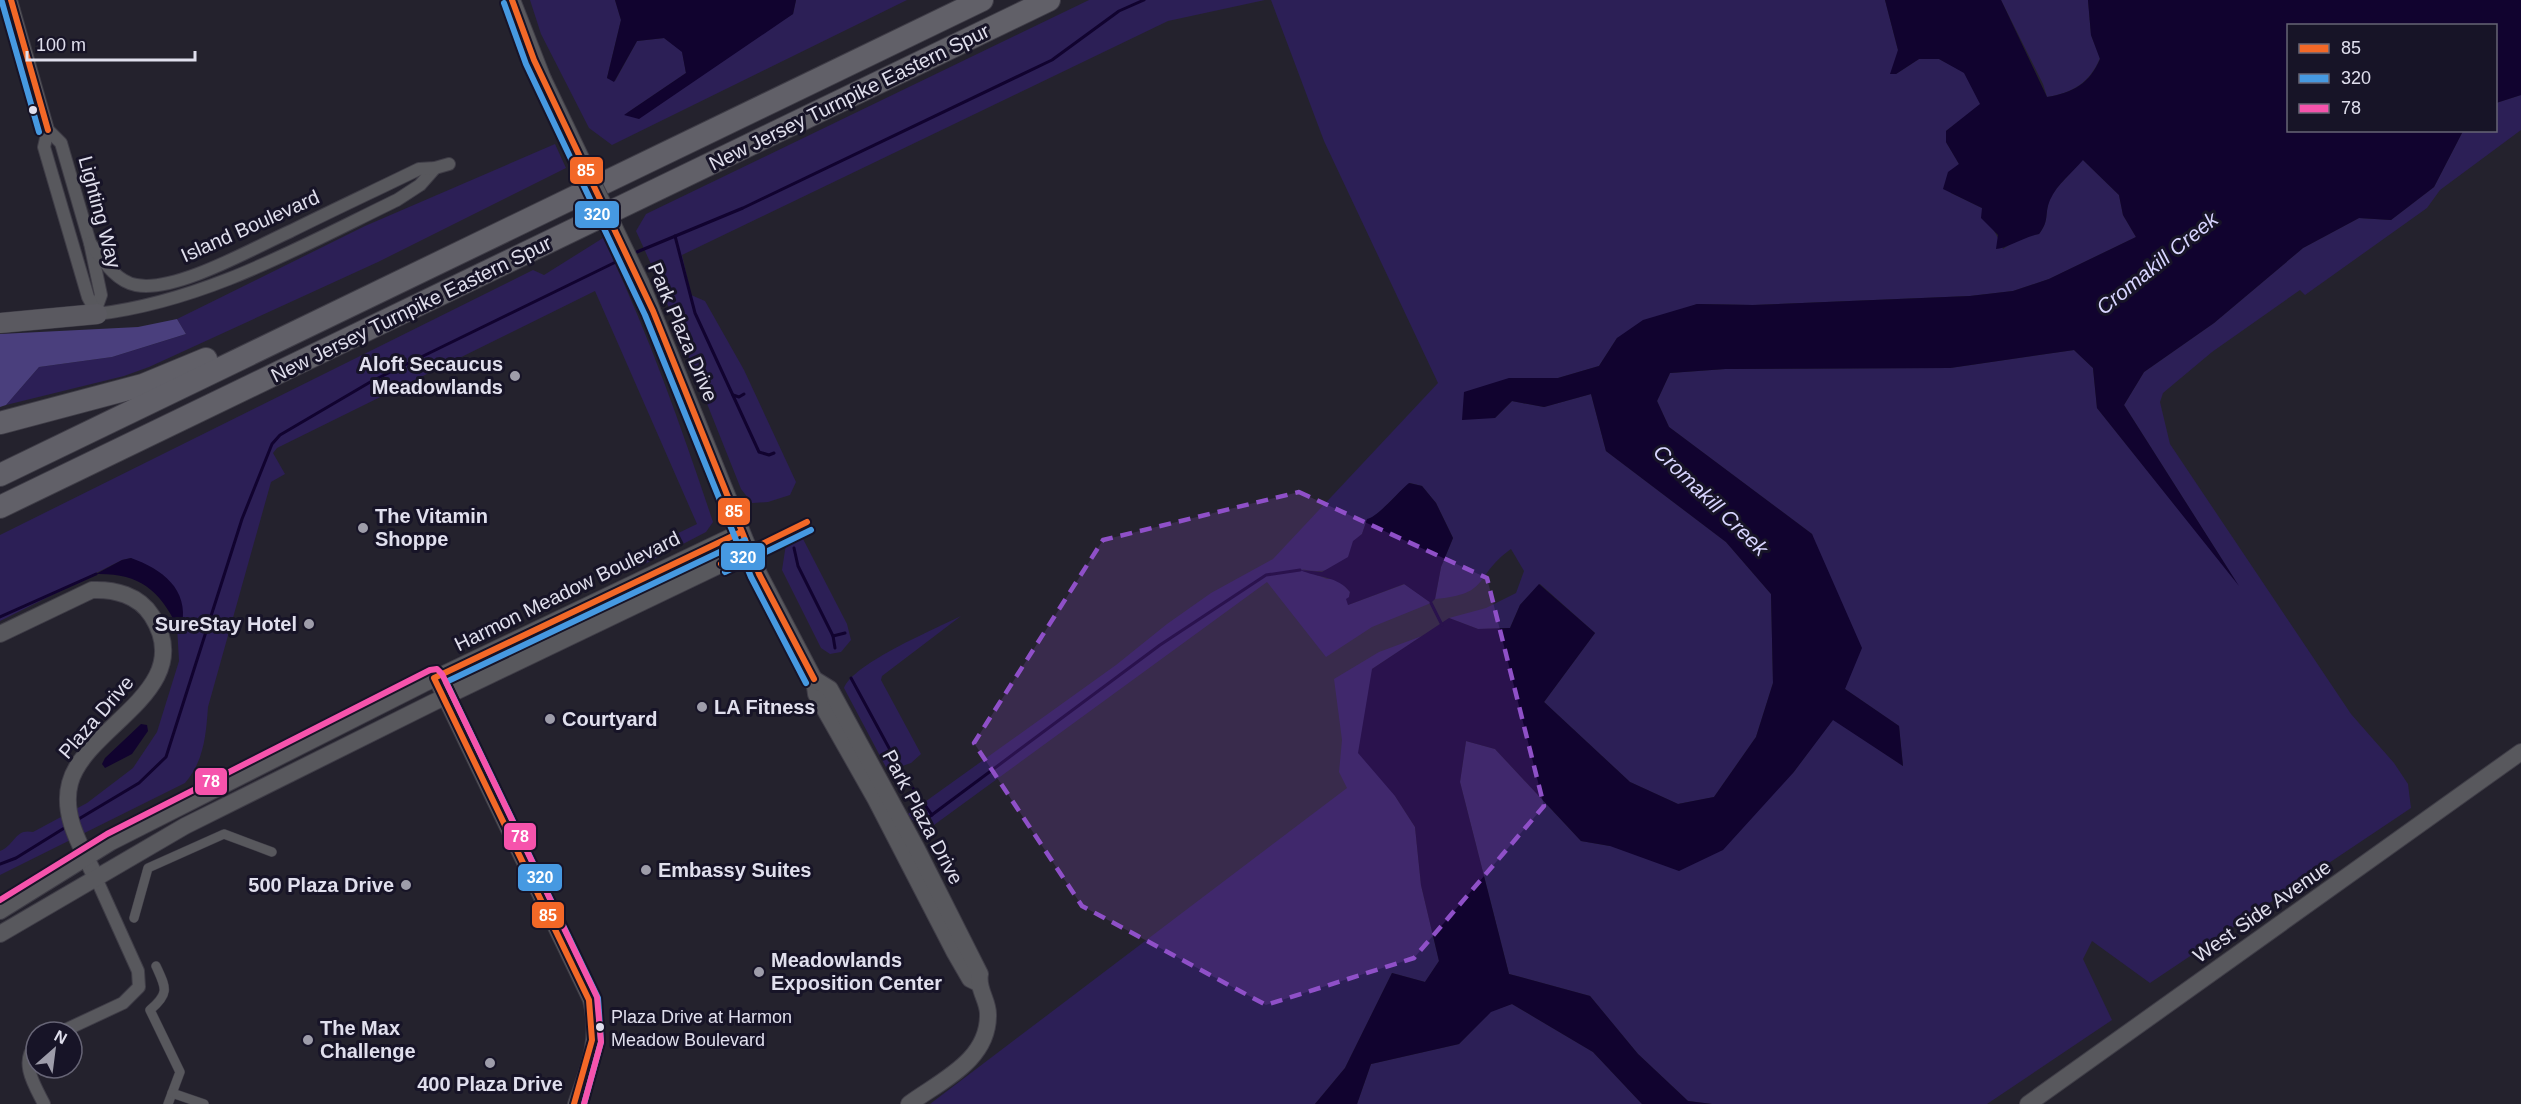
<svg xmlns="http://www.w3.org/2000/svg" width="2521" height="1104" font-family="Helvetica,sans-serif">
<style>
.green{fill:#2c1f56}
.forest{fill:#4a3f7d}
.water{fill:#11032f}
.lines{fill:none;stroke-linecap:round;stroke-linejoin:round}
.stream{stroke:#11032f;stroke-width:3}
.pedestrian-casing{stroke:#3f3d47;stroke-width:10}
.minor-casing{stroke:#3f3d47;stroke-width:14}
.tertiary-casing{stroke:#3f3d47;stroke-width:18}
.primary-casing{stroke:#3f3d47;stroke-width:21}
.motorway-casing{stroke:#3f3d47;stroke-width:24}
.pedestrian{stroke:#58585d;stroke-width:9}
.minor{stroke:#58585d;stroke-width:12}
.tertiary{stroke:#58585d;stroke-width:16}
.primary{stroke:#5a5960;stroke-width:20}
.motorway{stroke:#616068;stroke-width:22}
.tertiary-bridge-casing{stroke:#3f3d47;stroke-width:18;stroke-linecap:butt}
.tertiary-bridge{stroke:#58585d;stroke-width:16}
.bus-1-casing{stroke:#171427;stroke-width:10}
.bus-2-casing{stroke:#171427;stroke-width:10}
.bus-3-casing{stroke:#171427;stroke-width:10}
.bus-1{stroke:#f36827;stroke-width:6}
.bus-2{stroke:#4699e1;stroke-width:6}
.bus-3{stroke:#f653ac;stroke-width:6}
.marked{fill:#8f50c8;fill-opacity:0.2;stroke:#8f50c8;stroke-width:4.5;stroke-dasharray:12 8;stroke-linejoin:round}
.bus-dot{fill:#e0dfed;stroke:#171427;stroke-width:2}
.poi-dot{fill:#9e9daa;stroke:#171427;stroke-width:2}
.labels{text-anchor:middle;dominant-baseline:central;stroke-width:6;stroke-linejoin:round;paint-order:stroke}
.bus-label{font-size:18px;fill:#e0dfed;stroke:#171427;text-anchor:start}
.street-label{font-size:20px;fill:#e0dfed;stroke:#171427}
.poi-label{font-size:20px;font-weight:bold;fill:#e0dfed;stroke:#171427;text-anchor:start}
.water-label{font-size:21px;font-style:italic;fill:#d8d5ff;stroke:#171427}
.line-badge{stroke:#171427;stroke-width:2}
.badge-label{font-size:16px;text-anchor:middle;font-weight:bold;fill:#fff}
</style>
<rect width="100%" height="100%" fill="#24222d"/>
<g class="green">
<polygon points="530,0 615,0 621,20 607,78 615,81 637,41 664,38 682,51 686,73 624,115 793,14 796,0 907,0 612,145 589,128 541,34"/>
<polygon points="1089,0 1265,0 1168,21 682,255 691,295 705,301 744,370 796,482 790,495 768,502 752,503 741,489 655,273 636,231 646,214"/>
<path d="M1271 0H1885L1898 50 1896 74 1919 59H1939L1964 72 1981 104 1946 131V142L1959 164 1954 170 1951 193 1982 208C1989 225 1997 233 2003 249L2021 237 2039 234C2050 220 2044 213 2050 199 2058 183 2072 174 2082 159L2119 195 2123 215 2136 237 2049 279 2013 291 1970 296 1753 305 1697 304 1617 338 1599 366 1558 378H1509L1495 418 1512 401 1544 407 1591 394 1606 451 1726 542 1771 594 1773 683 1756 737 1714 797 1678 804 1630 782 1544 702 1595 633 1540 584 1520 605 1510 628 1478 629 1449 618 1486 608 1516 593 1524 571 1511 549C1473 576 1492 594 1435 599L1441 567 1453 538 1436 503 1422 486 1410 483C1398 492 1379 516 1367 520L1362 534C1355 539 1354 548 1350 555 1339 572 1318 573 1301 569L1327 579H1338L1350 592 1348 605 1405 584 1431 603 1372 627 1326 657 1267 582 923 833 908 814 1116 665 1167 624 1211 593 1273 559 1438 383 1324 141Z"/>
<path d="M2001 0H2088L2091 35 2100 58C2090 83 2072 93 2047 97L2043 84Z"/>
<polygon points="2521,95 2521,130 2440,190 2427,208 2305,295 2300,290 2212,352 2163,393 2160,402 2170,444 2351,714 2394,763 2408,784 2411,808 2150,983 2092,941 2083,959 2112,1020 1987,1104 1712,1104 1688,1101 1638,1054 1590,996 1509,974 1460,782 1466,741 1495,749 1581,841 1610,846 1793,773 1833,719 1903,766 1899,726 1845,689 1812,534 1669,427 1657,401 1670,373 1725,369 1950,368 2074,350 2093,368 2097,408 2235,580 2124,405 2144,372 2214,323 2303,248 2359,218 2391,220 2434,187 2463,131 2496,130 2496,103"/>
<polygon points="555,144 566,168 378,262 149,367 124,376 6,405 39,367 112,357 186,334 177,319 365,226"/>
<path d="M603 238C647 329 681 426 713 522L706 532 639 567 628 565V559L633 555 697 524 595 291 277 448 273 453 285 474 271 482 208 707C206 735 204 761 185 783L0 875V851C15 845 15 828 33 832L87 803 133 768 157 732 179 661 177 626 182 625 131 558 122 560 0 621V535L533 270 544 275Z"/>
<polygon points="802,537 847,624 851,640 841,652 830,654 821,648 782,570 786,544 793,539"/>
<path d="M961 616 882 676 881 680 921 754 911 763 888 771 844 688C854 663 935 629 961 616Z"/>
<polygon points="1422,636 1372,669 1395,796 1415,827 1421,885 1439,961 1425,982 1392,973 1345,1068 1315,1104 930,1104 1347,788 1339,772 1342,740 1334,679 1379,652"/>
<polygon points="1512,1004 1593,1052 1642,1104 1357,1104 1371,1064 1459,1044 1491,1011"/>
</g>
<polygon class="forest" points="177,319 186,334 112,357 39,367 6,405 0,407 0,334 138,327"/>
<g class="water">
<polygon points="615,0 796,0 793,14 639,119 624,115 686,73 682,52 664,38 637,41 614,82 607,78 621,20"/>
<path d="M1885 0H2001L2047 97C2073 93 2090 83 2100 59L2091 35 2088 0H2521V95L2496 103V26H2288V130L2463 131 2434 187 2391 220 2359 218 2303 248 2214 323 2144 372 2124 405 2239 586 2097 408 2093 368 2074 350 1950 368 1725 369 1670 373 1657 401 1669 427 1812 534 1862 648 1845 689 1899 726 1903 766 1833 720 1793 773 1723 850 1679 871 1610 846 1581 841 1495 749 1466 741 1460 782 1509 974 1590 996 1638 1054 1688 1101 1712 1104H1642L1593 1052 1512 1004 1491 1012 1459 1044 1371 1064 1357 1104H1315L1345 1068 1392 973 1425 982 1439 961 1421 885 1415 827 1395 796 1358 753 1372 669 1449 618 1478 629 1510 628 1520 605 1539 584 1595 633 1544 702 1630 782 1678 804 1714 797 1756 737 1773 683 1771 594 1726 542 1606 451 1591 394 1544 407 1512 401 1495 418 1462 420 1464 392 1509 378H1558L1599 366 1617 338 1643 320 1697 304 1753 305 1970 296 2013 291 2049 279 2136 237 2123 215 2119 195 2083 160C2072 173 2057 184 2050 200 2044 214 2050 220 2039 234 2024 237 2005 249 1996 249L1998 235 1981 218 1982 208 1943 189 1948 172 1959 164 1946 142V131L1980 104 1964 73 1939 59H1919L1896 74H1890L1898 50Z"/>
<path d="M1409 483 1422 486 1436 503 1453 538 1441 567 1435 599 1431 603 1404 584 1348 605 1346 599 1349 597 1350 592C1338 576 1318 578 1300 570L1322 572 1348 557 1353 541 1362 534 1367 519C1378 517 1398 492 1409 483Z"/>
<path d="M131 558C162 569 189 589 182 625L177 626C159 589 138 573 96 574L122 560Z"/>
<polygon points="141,724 147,725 148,731 132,754 105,768 102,764 105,758"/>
</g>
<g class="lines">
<g class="stream">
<polyline points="675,236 695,313 759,452 769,455 774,453"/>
<polyline points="632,254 743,208 1052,60 1119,11 1144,0"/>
<polyline points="733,395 739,397 744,394"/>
<polyline points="794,548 798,566 833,636 835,648"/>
<polyline points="1431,603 1442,625"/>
<polyline points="0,617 96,574"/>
<polyline points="833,636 845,633"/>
<polyline points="851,678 895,759"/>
<polyline points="913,788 932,815"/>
<polyline points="929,817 1160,645 1266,575 1300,570"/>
<polyline points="77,820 139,783 166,757 242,519 272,444 280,435 372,381 624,258"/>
<polyline points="0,864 16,858 66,827"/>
</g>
<defs>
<g id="pedestrian">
<polyline points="134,918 148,868 224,834 272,852"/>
<path d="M156 966C166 988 170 993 150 1010L180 1072 168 1104"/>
<polyline points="172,1093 204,1104"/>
</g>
<g id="minor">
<polyline points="11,0 48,130 61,143 90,243 101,295 96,309"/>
<path d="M48 130 44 147 88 297 97 314C205 301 300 247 397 200L420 185 435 168"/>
<path d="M90 243C102 259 115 281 136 285 176 293 255 247 291 231 333 210 376 190 419 169L435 168 449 164"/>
<path d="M434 678 589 1000C599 1039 587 1067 574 1104"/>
<polyline points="61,1032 123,1003 139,987 138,971 96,878"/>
<path d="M36 1045C19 1062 35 1086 44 1104"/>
</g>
<g id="tertiary">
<polyline points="512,0 543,79"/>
<polyline points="641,283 759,574 814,679 816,694 876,800 955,953 970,979 978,983"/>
<path d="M0 634 92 590C114 589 139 595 152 616 199 690 85 726 70 783 61 816 82 848 96 878"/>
<path d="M814 679 830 689 917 849 980 974C977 989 988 1000 988 1014 989 1060 942 1080 909 1104"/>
<polyline points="0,911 111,842 423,684 741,532"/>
<polyline points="0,934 185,826 432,703 749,551"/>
<polyline points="2028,1104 2521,752"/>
</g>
<polyline id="primary" points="0,323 97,314"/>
<g id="motorway">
<polyline points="0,423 143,385 206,359"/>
<polyline points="0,475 982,0"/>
<polyline points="0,507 1049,0"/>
</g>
</defs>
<use href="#pedestrian" class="pedestrian-casing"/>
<use href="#minor" class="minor-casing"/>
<use href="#tertiary" class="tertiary-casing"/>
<use href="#primary" class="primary-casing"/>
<use href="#motorway" class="motorway-casing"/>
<use href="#pedestrian" class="pedestrian"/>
<use href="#minor" class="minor"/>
<use href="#tertiary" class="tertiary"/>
<use href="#primary" class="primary"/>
<use href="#motorway" class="motorway"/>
<defs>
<polyline id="tertiary-bridge" points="543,79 641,283"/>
</defs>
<use href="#tertiary-bridge" class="tertiary-bridge-casing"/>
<use href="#tertiary-bridge" class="tertiary-bridge"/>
<defs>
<g id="bus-1">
<polyline points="11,0 48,130"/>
<polyline points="512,0 534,60 653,311 759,574 814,679"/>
<polyline points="721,564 807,522"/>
<polyline points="574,1104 592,1040 589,1000 434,678 741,532"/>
</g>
<g id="bus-2">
<polyline points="2,2 39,132"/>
<polyline points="504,3 526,64 645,315 751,577 806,683"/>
<polyline points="725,572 811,530"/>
<polyline points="584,1104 601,1042 598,998 446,682 745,540"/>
</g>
<polyline id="bus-3" points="0,900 107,834 430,670 437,669 442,674 597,997 601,1042 584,1104"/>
</defs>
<use href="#bus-1" class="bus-1-casing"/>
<use href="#bus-2" class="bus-2-casing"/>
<use href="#bus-3" class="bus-3-casing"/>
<use href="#bus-1" class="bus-1"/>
<use href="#bus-2" class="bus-2"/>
<use href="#bus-3" class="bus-3"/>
</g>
<path class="marked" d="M1299 492 1487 578 1544 806 1414 958 1266 1005 1082 906 974 743 1103 540Z"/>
<g class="bus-dot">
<circle cx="33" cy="110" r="5"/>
<circle cx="600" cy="1027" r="5"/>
</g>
<g class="poi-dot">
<circle cx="515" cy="376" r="6"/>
<circle cx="363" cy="528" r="6"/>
<circle cx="309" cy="624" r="6"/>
<circle cx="702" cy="707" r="6"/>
<circle cx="550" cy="719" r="6"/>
<circle cx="646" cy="870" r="6"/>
<circle cx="406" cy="885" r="6"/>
<circle cx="759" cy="972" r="6"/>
<circle cx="308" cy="1040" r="6"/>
<circle cx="490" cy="1063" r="6"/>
</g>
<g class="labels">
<g class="bus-label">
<text x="611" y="1017">Plaza Drive at Harmon<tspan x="611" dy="23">Meadow Boulevard</tspan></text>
</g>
<g class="street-label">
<text transform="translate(849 97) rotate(-26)">New Jersey Turnpike Eastern Spur</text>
<text transform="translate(100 212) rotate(75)">Lighting Way</text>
<text transform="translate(250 226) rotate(-24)">Island Boulevard</text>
<text transform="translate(411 309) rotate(-26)">New Jersey Turnpike Eastern Spur</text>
<text transform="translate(683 332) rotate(67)">Park Plaza Drive</text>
<text transform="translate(567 591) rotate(-26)">Harmon Meadow Boulevard</text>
<text transform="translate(96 717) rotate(-49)">Plaza Drive</text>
<text transform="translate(923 817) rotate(62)">Park Plaza Drive</text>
<text transform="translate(2262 911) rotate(-35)">West Side Avenue</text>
</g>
<g class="poi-label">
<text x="503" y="364" text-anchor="end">Aloft Secaucus<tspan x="503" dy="23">Meadowlands</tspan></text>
<text x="375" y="516">The Vitamin<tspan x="375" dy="23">Shoppe</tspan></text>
<text x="297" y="624" text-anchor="end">SureStay Hotel</text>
<text x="714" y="707">LA Fitness</text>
<text x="562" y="719">Courtyard</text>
<text x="658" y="870">Embassy Suites</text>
<text x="394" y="885" text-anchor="end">500 Plaza Drive</text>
<text x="771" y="960">Meadowlands<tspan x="771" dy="23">Exposition Center</tspan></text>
<text x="320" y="1028">The Max<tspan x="320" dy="23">Challenge</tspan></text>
<text x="490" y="1084" text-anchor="middle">400 Plaza Drive</text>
</g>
<g class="water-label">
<text transform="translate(2157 263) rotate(-39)">Cromakill Creek</text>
<text transform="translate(1711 500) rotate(44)">Cromakill Creek</text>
</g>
</g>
<g class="line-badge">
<rect x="569" y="156" width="35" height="29" rx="6" fill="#f36827"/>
<rect x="574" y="200" width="46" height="29" rx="6" fill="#4699e1"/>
<rect x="717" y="497" width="34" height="29" rx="6" fill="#f36827"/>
<rect x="720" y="542" width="46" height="29" rx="6" fill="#4699e1"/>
<rect x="194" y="767" width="34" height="29" rx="6" fill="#f653ac"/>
<rect x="503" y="822" width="34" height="29" rx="6" fill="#f653ac"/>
<rect x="517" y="863" width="46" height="29" rx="6" fill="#4699e1"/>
<rect x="531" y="901" width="34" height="28" rx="6" fill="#f36827"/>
</g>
<g class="badge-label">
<text x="586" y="176">85</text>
<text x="597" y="220">320</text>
<text x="734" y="517">85</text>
<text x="743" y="563">320</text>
<text x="211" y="787">78</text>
<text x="520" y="842">78</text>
<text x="540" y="883">320</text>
<text x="548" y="921">85</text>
</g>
<rect x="2287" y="24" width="210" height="108" fill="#171427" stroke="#676576" stroke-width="1.5"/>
<rect x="2299" y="44" width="30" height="9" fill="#f36827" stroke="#676576" stroke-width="1.5"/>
<text x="2341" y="54" font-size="18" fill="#e0dfed">85</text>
<rect x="2299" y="74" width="30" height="9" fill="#4699e1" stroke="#676576" stroke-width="1.5"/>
<text x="2341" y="84" font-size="18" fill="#e0dfed">320</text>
<rect x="2299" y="104" width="30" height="9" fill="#f653ac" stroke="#676576" stroke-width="1.5"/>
<text x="2341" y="114" font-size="18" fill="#e0dfed">78</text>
<g transform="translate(54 1050) rotate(28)"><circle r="28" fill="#171427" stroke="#676576" stroke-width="1.5"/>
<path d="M0-4.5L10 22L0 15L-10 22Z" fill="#9e9daa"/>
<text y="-9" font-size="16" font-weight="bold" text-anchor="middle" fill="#e0dfed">N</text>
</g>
<path d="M27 51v9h168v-9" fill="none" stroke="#e0dfed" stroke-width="3"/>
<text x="36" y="51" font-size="18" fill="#e0dfed" stroke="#171427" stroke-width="4.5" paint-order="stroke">100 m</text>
</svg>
